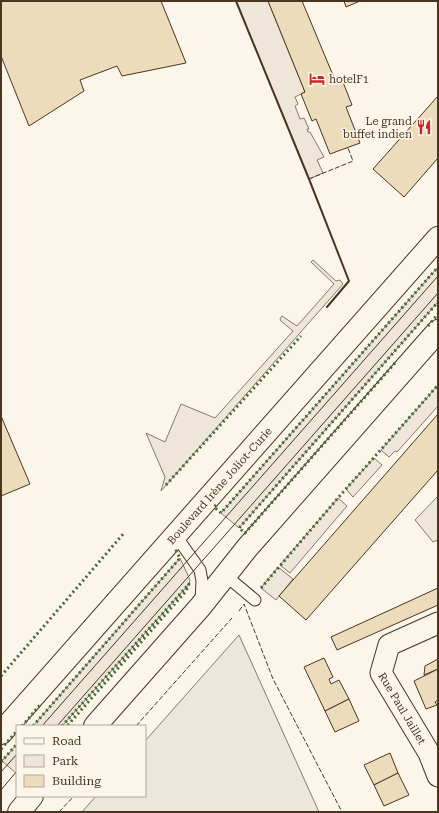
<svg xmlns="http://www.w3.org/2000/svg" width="439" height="813" font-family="'Roboto Serif',serif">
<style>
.green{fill:#ede6d9;stroke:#887966}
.parking{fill:#ede7d9;stroke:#887966}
.building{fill:#ecdcbc;stroke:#4a3520}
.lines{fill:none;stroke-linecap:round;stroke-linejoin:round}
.service-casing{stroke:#4a3520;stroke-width:13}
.minor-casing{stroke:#4a3520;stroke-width:23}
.secondary-casing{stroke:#4a3520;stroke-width:24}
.service{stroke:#fbf6e9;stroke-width:11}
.minor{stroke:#fbf6e9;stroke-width:21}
.secondary{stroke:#fbf6e9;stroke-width:22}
.tram{stroke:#4a3520;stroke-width:1}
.hedge{stroke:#436837;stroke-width:3;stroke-dasharray:2 3;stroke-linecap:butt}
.fence{stroke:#4a3520;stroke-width:1;stroke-dasharray:5 2;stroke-linecap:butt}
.wall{stroke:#4a3520;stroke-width:2}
.labels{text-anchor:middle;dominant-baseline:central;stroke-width:3;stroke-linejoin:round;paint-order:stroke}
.poi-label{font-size:11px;fill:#4a3520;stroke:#fbf6e9;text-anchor:start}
.street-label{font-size:11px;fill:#4a3520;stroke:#fbf6e9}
</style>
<rect width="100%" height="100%" fill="#fbf6e9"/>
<g class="green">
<polygon points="236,1 268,1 305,92 295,97 298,104 295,106 300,119 304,118 309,129 307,129 308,132 310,132 324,157 317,160 323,173 309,179"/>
<polygon points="313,260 336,281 340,280 343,284 161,491 165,477 146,433 165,442 181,404 215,418 293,331 281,321 280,319 282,316 297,326 334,284 311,262"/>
<polygon points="438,267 438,302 239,528 221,513"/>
<polygon points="438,385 438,406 397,452 395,451 389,457 381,450"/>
<polygon points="374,458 382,465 353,497 346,489"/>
<polygon points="438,496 438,540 433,542 415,520"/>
<polygon points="338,498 347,506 290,573 280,565"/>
<polygon points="180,558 190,580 189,584 62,726 33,726"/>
<polygon points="278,567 293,579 276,600 261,588"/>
<polygon points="17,744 17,774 2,761"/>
</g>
<polygon class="parking" points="239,635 319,812 82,812 96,796 145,796 145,741"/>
<g class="building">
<polygon points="1,1 161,1 186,63 122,76 117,66 80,80 84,91 29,126 1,56"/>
<polygon points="268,1 302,1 335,80 341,77 352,105 346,107 360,143 330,154 316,119 312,121 301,94 305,92"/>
<polygon points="344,1 360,1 346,7"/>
<polygon points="438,96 438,158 404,197 373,169"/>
<polygon points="438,414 438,470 306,620 279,596"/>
<polygon points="1,416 30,484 1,496"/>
<polygon points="438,588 438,605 337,650 331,637"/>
<polygon points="324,658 333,677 329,679 331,684 339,680 349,699 325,711 304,667"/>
<polygon points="438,659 438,669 424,675 425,666"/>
<polygon points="438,669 438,700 435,702 437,705 426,709 414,681"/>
<polygon points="349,699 359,721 335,732 325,711"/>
<polygon points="390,753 398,773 374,785 364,765"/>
<polygon points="398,773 409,795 384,806 374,785"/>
</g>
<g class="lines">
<defs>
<g id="service">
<polyline points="176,536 200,570 202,581 201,601"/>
<polyline points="225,575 255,600"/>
</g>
<g id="minor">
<path id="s1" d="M438 623 389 645 381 673 429 753 438 776"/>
</g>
<g id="secondary">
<polyline points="95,726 201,606 247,548 438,331"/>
<path id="s2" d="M1 733 438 238"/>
<polyline points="19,812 32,796"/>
</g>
</defs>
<use href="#service" class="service-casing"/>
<use href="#minor" class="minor-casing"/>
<use href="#secondary" class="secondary-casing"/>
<use href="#service" class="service"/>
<use href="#minor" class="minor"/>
<use href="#secondary" class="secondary"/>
<g class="tram">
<polyline points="42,726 438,276"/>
<polyline points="57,726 438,293"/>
<polyline points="1,772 17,754"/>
<polyline points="1,790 17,771"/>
</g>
<g class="hedge">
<polyline points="428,326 438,314"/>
<polyline points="395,363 245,533 239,528 438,302"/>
<polyline points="166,485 301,336"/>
<polyline points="216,505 214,507 221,513 438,267"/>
<polyline points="261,588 338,498 438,385"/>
<polyline points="1,676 124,533"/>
<polyline points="22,726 40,705"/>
<polyline points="33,726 180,558 176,551 175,552"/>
<polyline points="62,726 189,584 186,591 67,726"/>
<polyline points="1,749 17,731"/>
<polyline points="1,760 2,761 17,744"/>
</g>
<g class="fence">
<polyline points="309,179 353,161 348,148"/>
<polyline points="239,611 244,604 273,679 342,812"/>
<polyline points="136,726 232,618"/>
<polyline points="59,812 74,796"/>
</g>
<polyline class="wall" points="236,1 309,179 349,281 327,307"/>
</g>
<defs>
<symbol id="hotel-bare" viewBox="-9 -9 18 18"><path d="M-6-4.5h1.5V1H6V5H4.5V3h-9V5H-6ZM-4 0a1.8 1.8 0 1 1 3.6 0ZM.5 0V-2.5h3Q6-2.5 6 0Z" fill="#c62828" stroke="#fbf6e9" stroke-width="2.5" paint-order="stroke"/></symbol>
<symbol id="restaurant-bare" viewBox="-9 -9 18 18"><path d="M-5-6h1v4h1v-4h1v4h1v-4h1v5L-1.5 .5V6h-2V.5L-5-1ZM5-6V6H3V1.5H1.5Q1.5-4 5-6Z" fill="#c62828" stroke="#fbf6e9" stroke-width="2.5" paint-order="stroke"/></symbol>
</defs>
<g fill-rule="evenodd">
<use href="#hotel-bare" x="306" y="68" width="22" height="22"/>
<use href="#restaurant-bare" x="413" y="116" width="22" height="22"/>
</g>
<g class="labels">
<g class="poi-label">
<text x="329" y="79">hotelF1</text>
<text x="412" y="121" text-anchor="end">Le grand<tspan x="412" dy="13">buffet indien</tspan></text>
</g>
<g class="street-label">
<text stroke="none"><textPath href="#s2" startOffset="330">Boulevard Irène Joliot-Curie</textPath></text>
<text stroke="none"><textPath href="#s1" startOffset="124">Rue Paul Jaillet</textPath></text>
</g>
</g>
<rect width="439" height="813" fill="none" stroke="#4a3520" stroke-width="4"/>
<rect x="16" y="725" width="130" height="72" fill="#fbf6e9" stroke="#b4a999"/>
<rect x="24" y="738" width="20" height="6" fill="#fbf6e9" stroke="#b4a999"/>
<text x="52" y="745" font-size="12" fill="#4a3520">Road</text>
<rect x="24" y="755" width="20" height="12" fill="#ede6d9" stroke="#b4a999"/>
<text x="52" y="765" font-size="12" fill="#4a3520">Park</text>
<rect x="24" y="775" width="20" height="12" fill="#ecdcbc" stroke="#b4a999"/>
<text x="52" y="785" font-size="12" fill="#4a3520">Building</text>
</svg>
